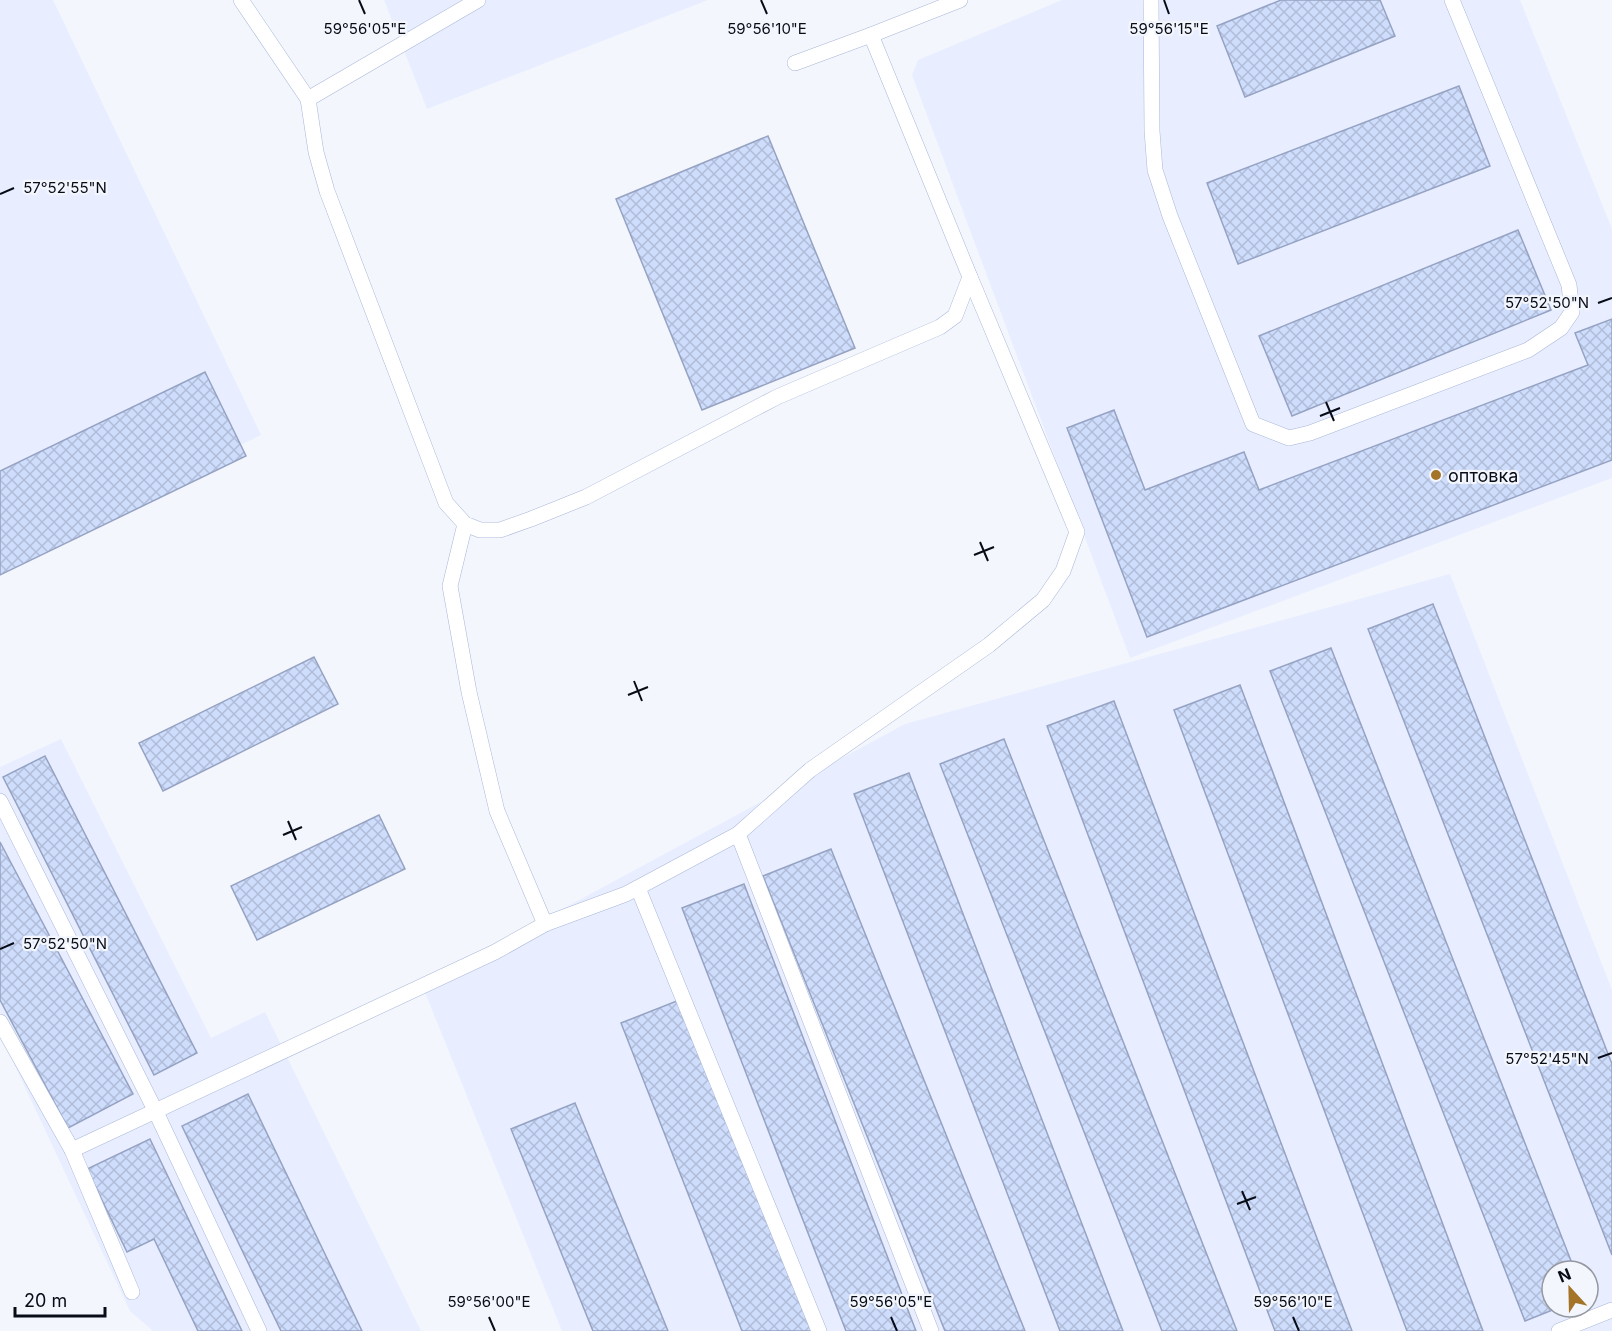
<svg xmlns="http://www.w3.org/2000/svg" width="1612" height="1331" font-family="Inter,sans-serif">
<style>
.built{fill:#e8eeff;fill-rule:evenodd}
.building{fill:url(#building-cross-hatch);stroke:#95a2c2;stroke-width:1.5}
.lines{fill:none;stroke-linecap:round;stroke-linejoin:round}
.lane-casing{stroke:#aab7d8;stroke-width:16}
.lane{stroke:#fff;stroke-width:15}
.ticks{fill:none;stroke:#080c17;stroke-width:2}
.poi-dot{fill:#a47429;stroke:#f3f6fc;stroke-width:2}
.labels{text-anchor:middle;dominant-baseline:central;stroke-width:4.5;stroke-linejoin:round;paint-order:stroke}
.poi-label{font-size:18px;fill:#080c17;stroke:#f3f6fc;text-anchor:start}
.ticks-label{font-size:15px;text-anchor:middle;fill:#080c17;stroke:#f3f6fc;stroke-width:4.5;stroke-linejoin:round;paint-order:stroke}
</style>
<defs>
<pattern id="building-cross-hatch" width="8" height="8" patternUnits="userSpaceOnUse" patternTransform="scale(1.5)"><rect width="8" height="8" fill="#cfddfd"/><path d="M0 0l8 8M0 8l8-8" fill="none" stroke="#b0bcd8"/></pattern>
</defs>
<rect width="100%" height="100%" fill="#f3f6fc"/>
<g class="built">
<polygon points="0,0 53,0 261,435 0,561"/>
<polygon points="384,0 708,0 427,109"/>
<polygon points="1062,0 1520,0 1612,229 1612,478 1130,658 912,75 918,60"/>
<path d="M1450 574 1612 990V1331H562L422 985 905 724ZM1552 1271H1588V1307H1552Z"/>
<polygon points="61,739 211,1038 265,1012 421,1331 153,1331 130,1311 0,1034 0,767"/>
</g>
<g class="building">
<polygon points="1281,0 1380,0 1395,36 1245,97 1217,26"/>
<polygon points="1459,86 1490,166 1238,264 1207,183"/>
<polygon points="768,136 855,348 702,410 616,199"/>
<polygon points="1518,230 1551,310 1292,416 1259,336"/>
<polygon points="1612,319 1612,460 1147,637 1067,428 1114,410 1145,490 1244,452 1259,490 1588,365 1575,333"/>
<polygon points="205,372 246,456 0,575 0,471"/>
<polygon points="1433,604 1612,1064 1612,1255 1368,629"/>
<polygon points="1331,648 1575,1271 1552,1271 1552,1307 1560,1307 1525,1321 1270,671"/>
<polygon points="314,657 338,704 163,791 139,743"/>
<polygon points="1240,685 1483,1331 1407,1331 1174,710"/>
<polygon points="1114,701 1352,1331 1275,1331 1047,726"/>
<polygon points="1004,739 1237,1331 1162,1331 940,764"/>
<polygon points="45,756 197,1053 154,1075 3,777"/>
<polygon points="909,773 1123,1331 1060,1331 854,794"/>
<polygon points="379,815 405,869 257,940 231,886"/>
<polygon points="0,842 133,1094 68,1128 0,1000"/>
<polygon points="831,849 1025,1331 945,1331 763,876"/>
<polygon points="744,884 916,1331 846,1331 682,908"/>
<polygon points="682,999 812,1331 742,1331 621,1023"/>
<polygon points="248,1094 362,1331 281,1331 182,1126"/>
<polygon points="575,1103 668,1331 593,1331 511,1129"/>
<polygon points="150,1139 242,1331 198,1331 154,1239 127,1252 87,1169"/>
</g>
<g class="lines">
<defs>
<g id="lane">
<polyline points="241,0 308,99"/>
<polyline points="478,0 308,99 316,152 327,191 446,503 465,524 480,530 500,530 531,519 586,497 777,397 940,327 955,316 970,277 871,35 960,0"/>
<polyline points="1151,0 1152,131 1155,170 1170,216 1253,424 1289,438 1310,433 1528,350 1561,328 1572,312 1569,285 1452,0"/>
<polyline points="795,63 871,35"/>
<polyline points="465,524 450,586 469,692 497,811 545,924 626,894 738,834 810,770 989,645 1043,600 1063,571 1077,532 970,277"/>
<polyline points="0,801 155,1110 259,1331"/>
<polyline points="738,834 931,1331"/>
<polyline points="638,888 819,1331"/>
<polyline points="0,1022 72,1150 132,1292"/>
<polyline points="72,1150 495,952 545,924"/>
<polyline points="1559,1331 1612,1310"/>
</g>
</defs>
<use href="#lane" class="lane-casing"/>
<use href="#lane" class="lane"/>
</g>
<path class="ticks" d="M359 0 365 14M761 0 767 14M1164 0 1169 14M0 194 14 188M1598 303 1612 298M1326 402 1334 421M1320 416 1340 408M980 542 988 561M974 555 994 547M634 681 642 701M628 695 648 687M288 821 296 840M283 835 302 827M0 949 14 943M1598 1058 1612 1053M1242 1191 1250 1210M1237 1204 1256 1197M489 1317 495 1331M891 1317 897 1331M1293 1317 1299 1331"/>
<circle class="poi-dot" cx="1436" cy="475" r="6"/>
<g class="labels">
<g class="poi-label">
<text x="1448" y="475">оптовка</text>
</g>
</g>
<g class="ticks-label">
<text x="365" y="34">59°56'05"E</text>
<text x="767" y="34">59°56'10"E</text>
<text x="1169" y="34">59°56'15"E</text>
<text x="65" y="193">57°52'55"N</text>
<text x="1547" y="308">57°52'50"N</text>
<text x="65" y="949">57°52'50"N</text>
<text x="1547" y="1064">57°52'45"N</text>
<text x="489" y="1307">59°56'00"E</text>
<text x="891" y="1307">59°56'05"E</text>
<text x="1293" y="1307">59°56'10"E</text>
</g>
<g transform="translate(1570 1289) rotate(338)"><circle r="28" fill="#f3f6fc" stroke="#9598a0" stroke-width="1.5"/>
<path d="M0-4.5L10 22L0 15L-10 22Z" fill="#a47429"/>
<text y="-9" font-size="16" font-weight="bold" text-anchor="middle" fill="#080c17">N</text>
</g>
<path d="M15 1307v9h90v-9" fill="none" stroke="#080c17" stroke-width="3"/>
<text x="24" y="1307" font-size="18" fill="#080c17" stroke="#f3f6fc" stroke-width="4.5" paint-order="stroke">20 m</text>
</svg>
